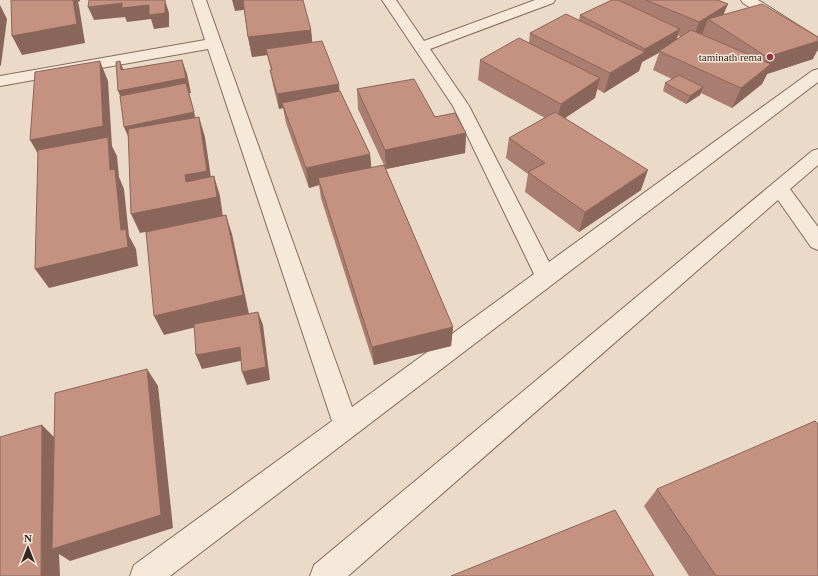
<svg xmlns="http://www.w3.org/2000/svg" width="818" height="576" font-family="Georgia,serif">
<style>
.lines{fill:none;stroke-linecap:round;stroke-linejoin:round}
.street-casing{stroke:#856c5e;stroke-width:2}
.street{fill:#f6e9da;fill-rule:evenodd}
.wall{fill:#a97d6f;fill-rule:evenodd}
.shaded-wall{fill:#8a665a}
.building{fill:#c59181;stroke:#8a665a}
.poi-dot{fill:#8e3444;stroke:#f3e6d6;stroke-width:1.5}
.labels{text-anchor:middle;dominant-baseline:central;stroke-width:3;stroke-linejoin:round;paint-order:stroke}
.far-poi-label{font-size:11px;fill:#362721;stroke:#f3e6d6;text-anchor:end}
</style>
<rect width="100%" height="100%" fill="#ebdac7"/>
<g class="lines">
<defs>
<g id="street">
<polygon points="192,0 206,0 352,407 534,274 453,106 382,0 396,0 424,41 535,0 555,0 553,3 430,49 469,106 549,262 812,71 818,69 818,82 170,576 130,576 134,565 332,421 208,49 0,86 0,76 205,40"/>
<polygon points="741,0 758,0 818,38 818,50 813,48 743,3"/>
<polygon points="818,149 818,165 790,189 818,227 818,250 811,247 778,200 348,576 310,576 314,565 812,151"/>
</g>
</defs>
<use href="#street" class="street-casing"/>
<use href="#street" class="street"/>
</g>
<g class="wall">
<path d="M612 0H718L724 14 813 59 767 74 762 84 732 108 701 93 700 95 686 104 663 91 665 83 672 79 653 70 659 53 642 62 639 71 604 93 597 89 595 98 565 118 641 190 579 232 525 192 528 174 506 158 509 138 545 118 478 80 480 60 529 43 530 33 579 20 580 15ZM678 35 680 37 677 39Z"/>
<polygon points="303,1 311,30 312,42 340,91 370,154 371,168 384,165 358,109 357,89 435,117 466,133 465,153 386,169 453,327 451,346 374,365 321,198 319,185 309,188 286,123 283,108 279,109 273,85 270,70 271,70 267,55 252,57 248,37 244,10 235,11"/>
<polygon points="657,489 818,576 689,576 644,506"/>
</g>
<g class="shaded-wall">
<polygon points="11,0 80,0 80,1 78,2 79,6 85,43 22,55 12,36 17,12"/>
<polygon points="165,0 169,13 169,27 154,29 151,19 127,22 125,17 94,20 88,7 122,3"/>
<polygon points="232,0 284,0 284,4 235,11"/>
<polygon points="728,4 720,23 708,19 702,35 692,42 699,22"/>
<polygon points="0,5 7,19 1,65 0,66"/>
<polygon points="680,29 675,43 659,51 658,53 642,62 639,71 604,93 610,73 643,53 645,49"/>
<polygon points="311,30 313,49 266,49 267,55 252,57 248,37"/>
<polygon points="818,41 818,49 813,59 767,74 762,84 732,108 741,88 760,73 767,57"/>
<polygon points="182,60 187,74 191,93 189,93 198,127 130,141 124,127 124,105 118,91"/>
<polygon points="100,61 108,81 112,146 117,156 119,177 124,189 129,236 136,249 138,266 49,288 35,269 41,159 30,140"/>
<polygon points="120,61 126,76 121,70"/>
<polygon points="600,78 595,98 556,124 561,104"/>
<polygon points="339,84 340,99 282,103 283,108 279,109 277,94"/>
<polygon points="703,87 700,95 686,104 690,96"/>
<polygon points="199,117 205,137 213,191 186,182 185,175"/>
<polygon points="466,133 465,153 386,169 385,150"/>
<polygon points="370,154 372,174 318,178 319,185 309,188 306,168"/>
<polygon points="648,170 641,190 579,232 585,212"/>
<polygon points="214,176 220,196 223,217 140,233 131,214"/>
<polygon points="226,215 232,234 249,314 164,335 154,316"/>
<polygon points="258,312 263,325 270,380 247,385 242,372"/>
<polygon points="453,327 451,346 374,365 372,347"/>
<polygon points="240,347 245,360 202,369 196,355"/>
<polygon points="147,369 158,386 173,528 70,561 59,554 60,576 41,576 42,425 58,441"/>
</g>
<g class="building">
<polygon points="11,0 73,0 77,24 12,36"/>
<polygon points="89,0 165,0 165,13 149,15 149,5 122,8 122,3 88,7"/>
<polygon points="243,0 303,0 311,30 248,37"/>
<polygon points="612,0 618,0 680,29 645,49 580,15"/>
<polygon points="646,0 718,0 728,4 699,22"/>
<polygon points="762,4 818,37 818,41 767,57 708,19"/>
<polygon points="566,14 645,52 610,73 530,33"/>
<polygon points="691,30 771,64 741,88 659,51"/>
<polygon points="519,38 600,78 561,104 480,60"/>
<polygon points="322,41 339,84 277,94 270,70 272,70 266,49"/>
<polygon points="182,60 186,78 118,91 116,62 120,61 121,70"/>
<polygon points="100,61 103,126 30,140 35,72"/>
<polygon points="679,75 703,87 690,96 665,83"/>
<polygon points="414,79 435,117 455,113 466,133 385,150 357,89"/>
<polygon points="186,83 194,112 124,127 120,96"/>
<polygon points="340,91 370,154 306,168 282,103"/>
<polygon points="555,112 648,170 585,212 528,172 545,163 509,138"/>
<polygon points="199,117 207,171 185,175 186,182 214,176 217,197 131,214 128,129"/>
<polygon points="108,137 110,170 115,169 121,230 126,229 128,247 35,269 38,150"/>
<polygon points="384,165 453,327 372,347 318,178"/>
<polygon points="226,215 243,295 154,316 146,232"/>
<polygon points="258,312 266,367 242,372 240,347 196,355 194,324"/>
<polygon points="147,369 161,515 52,549 55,393"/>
<polygon points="815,421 818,424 818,576 716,576 657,489"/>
<polygon points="42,425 41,576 0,576 0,437"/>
<polygon points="615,510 654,576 451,576"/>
</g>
<circle class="poi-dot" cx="770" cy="57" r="4"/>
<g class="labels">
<g class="far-poi-label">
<text x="762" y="57">taminath rema</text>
</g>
</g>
<g transform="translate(28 548)" stroke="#f3e6d6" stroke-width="3" paint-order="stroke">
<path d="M0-3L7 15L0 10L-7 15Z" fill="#362721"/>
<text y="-6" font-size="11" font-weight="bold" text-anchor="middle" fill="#362721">N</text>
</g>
</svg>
